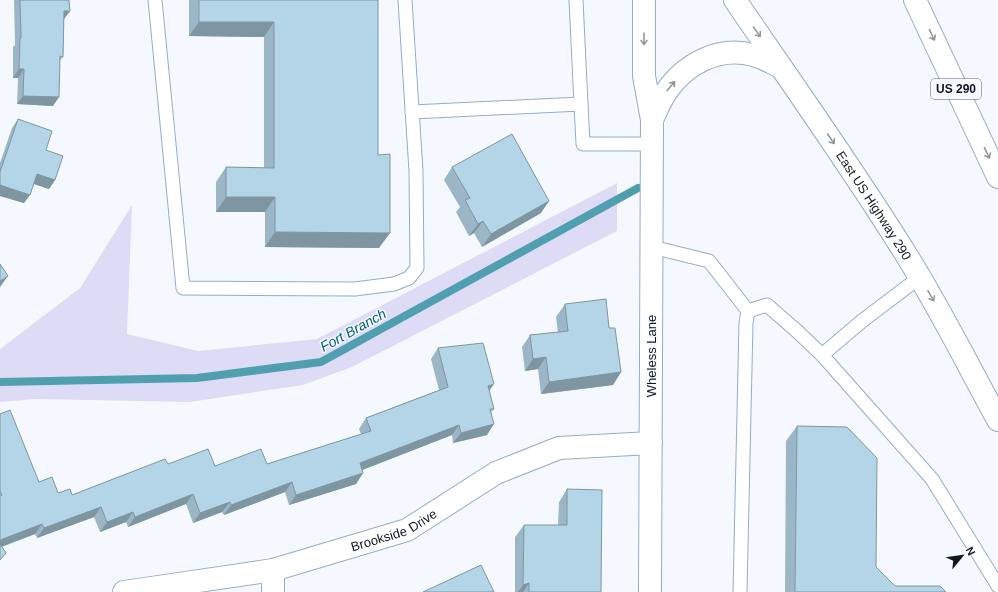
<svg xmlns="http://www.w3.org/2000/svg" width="998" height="592" font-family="Arial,sans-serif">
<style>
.green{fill:#dedbf6}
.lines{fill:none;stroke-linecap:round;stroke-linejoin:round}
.stream{stroke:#509faf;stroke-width:8}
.service-casing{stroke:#96acc4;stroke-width:15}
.minor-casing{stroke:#96acc4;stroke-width:24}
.secondary-casing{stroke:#96acc4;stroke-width:24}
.motorway-casing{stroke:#96acc4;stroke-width:24}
.service{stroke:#fff;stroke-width:13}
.minor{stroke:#fff;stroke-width:22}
.secondary{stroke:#fff;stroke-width:22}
.motorway{stroke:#fff;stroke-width:22}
.wall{fill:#9bb7c7}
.shaded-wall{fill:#7e95a2}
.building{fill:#b4d5e7;stroke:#7e95a2}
.oneway{stroke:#93979a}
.labels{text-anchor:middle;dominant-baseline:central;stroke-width:3;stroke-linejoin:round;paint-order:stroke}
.shield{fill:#f5f9ff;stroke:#545b62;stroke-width:1}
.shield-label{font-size:12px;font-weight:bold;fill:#0f171f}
.street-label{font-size:13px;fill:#0f171f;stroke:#f5f9ff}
.water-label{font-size:14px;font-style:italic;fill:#006371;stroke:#f5f9ff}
</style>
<rect width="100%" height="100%" fill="#f5f9ff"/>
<polygon class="green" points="617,183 617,231 352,367 303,385 190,402 36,399 0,402 0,349 80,288 132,205 127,334 198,351 317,339"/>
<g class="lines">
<polyline class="stream" points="0,382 197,378 321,362 638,188"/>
<defs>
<g id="service">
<polyline points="155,0 183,288 355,289 394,284 409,278 417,268 416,171 405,0"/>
<polyline points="576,0 581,104"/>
<polyline points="412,112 581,104 583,144 652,144"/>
<polyline points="652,247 709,261 748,311"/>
<polyline points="822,355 862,321 920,277"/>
<polyline points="740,592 746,323 748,311 767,305 798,332 822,355 932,479 998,586"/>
</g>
<g id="minor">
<polyline points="644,0 644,76 652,120 650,592"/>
<path d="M652 120C656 111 660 101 666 92 685 64 718 46 753 55 762 57 772 63 781 67"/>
<polyline points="273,570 273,592"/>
<path id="s1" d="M124 592 273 570 407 530 496 473 559 448 651 443"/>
</g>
<g id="secondary">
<path id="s2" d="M735 0C793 85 853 169 907 256 940 309 968 365 998 420"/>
</g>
<polyline id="motorway" points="915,0 998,177"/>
</defs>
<use href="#service" class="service-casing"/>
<use href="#minor" class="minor-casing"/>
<use href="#secondary" class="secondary-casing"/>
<use href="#motorway" class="motorway-casing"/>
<use href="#service" class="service"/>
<use href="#minor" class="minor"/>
<use href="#secondary" class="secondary"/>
<use href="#motorway" class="motorway"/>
</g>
<g class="wall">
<polygon points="14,0 69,0 70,11 64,19 63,57 60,60 53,106 17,104 18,78 13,78 13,47 15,45"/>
<polygon points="189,0 378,0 378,155 379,248 265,247 265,212 216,212 216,182 226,167 264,168 264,37 189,36"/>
<polygon points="18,119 46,150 55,180 49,189 34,184 24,203 0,196 0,163 12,128"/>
<polygon points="452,167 541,213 482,247 474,233 469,236 456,212 460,207 444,180"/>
<polygon points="565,304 609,328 621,372 613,385 541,394 538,369 525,371 522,347 530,335 558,332 556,317"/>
<polygon points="438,348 489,391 494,409 491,412 487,435 453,443 452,435 362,470 363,473 356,484 289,505 285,492 224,515 222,512 193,523 186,504 128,527 126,522 100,532 94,517 37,538 35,534 2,547 0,561 0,414 39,482 58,493 72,495 168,464 215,466 267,464 361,434 359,429 366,418 439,390 431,359"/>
<polygon points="797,426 876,567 895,586 946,592 785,592 786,441"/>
<polygon points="567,489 601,592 515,592 515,537 524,525 558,525 559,502"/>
</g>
<g class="shaded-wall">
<polygon points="64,11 70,11 64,19"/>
<polygon points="199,22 274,22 264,37 189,36"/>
<polygon points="19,69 24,69 18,78 13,78"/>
<polygon points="23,96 59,97 53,106 17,104"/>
<polygon points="37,174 55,180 49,189 31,183"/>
<polygon points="0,185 30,195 24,203 0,196"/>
<polygon points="226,197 275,197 265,212 216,212"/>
<polygon points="549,201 541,213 482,247 491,234"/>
<polygon points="483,221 474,233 469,236 478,224"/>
<polygon points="275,232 390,233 379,248 265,247"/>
<polygon points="8,276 0,287 0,281"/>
<polygon points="546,357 538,369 525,371 533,359"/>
<polygon points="621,372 613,385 541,394 549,382"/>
<polygon points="494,384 486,395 488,386"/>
<polygon points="494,424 487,435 453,443 461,433"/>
<polygon points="459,425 452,435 352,474 360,463"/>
<polygon points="363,473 356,484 289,505 296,495"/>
<polygon points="292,482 285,492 224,515 231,505"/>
<polygon points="193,494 186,504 128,527 135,517"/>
<polygon points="230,502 222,512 193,523 200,513"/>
<polygon points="101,507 94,517 37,538 44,528"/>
<polygon points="133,512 126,522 100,532 107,522"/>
<polygon points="42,524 35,534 0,547 0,540"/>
<polygon points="529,583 523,592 518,592 523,585"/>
</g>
<g class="building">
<polygon points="20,0 69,0 70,11 64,11 63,57 60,56 59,97 23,96 24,69 19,69 20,38 21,38"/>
<polygon points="199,0 378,0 378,155 390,154 390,233 275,232 275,197 226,197 226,167 274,168 274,22 199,22"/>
<polygon points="18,119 52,131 46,150 63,156 55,180 37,174 30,195 0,185 0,172"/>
<polygon points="512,134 549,201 491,234 483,221 478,224 465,200 470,198 452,167"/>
<polygon points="0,264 8,276 0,281"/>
<polygon points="606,299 609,328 615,328 621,372 549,382 546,357 533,359 530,335 568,331 565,304"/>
<polygon points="483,343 494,384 488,386 494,409 490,409 494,424 461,433 459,425 360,463 363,473 296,495 292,482 231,505 230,502 200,513 193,494 135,517 133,512 107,522 101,507 44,528 42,524 0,540 0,496 2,495 0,491 0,414 10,410 39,482 52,477 58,493 70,489 72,495 165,459 168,464 208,449 215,466 261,449 267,464 371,431 366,418 448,387 438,348"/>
<polygon points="797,426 847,427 877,458 876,567 895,586 940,586 946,592 795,592"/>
<polygon points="567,489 602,490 601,592 529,592 529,583 523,585 524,525 567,525"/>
<polygon points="0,544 6,553 0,560"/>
<polygon points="481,565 494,592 423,592"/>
</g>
<defs><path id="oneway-shaft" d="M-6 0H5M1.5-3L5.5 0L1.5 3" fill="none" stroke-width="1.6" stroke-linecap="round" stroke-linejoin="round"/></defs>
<g class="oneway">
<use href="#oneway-shaft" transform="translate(757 32) rotate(55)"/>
<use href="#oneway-shaft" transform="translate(932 35) rotate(65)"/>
<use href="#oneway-shaft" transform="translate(644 39) rotate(90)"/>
<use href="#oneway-shaft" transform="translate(671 86) rotate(-50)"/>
<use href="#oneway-shaft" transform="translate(831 139) rotate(56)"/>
<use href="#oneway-shaft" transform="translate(987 153) rotate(65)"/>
<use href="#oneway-shaft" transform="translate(931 296) rotate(60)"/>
</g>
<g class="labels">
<rect class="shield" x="931" y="79" width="50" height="20" rx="3"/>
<g class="shield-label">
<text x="956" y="89">US 290</text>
</g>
<g class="street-label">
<text stroke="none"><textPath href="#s2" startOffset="248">East US Highway 290</textPath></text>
<text transform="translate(651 356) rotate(-90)">Wheless Lane</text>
<text stroke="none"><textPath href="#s1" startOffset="278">Brookside Drive</textPath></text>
</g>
<g class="water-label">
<text transform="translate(353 330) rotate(-29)">Fort Branch</text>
</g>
</g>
<g transform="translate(962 556) rotate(61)" stroke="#f5f9ff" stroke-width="3" paint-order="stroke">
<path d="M0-3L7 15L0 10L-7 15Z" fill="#0f171f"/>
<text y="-6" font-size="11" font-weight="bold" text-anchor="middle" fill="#0f171f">N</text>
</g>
</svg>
